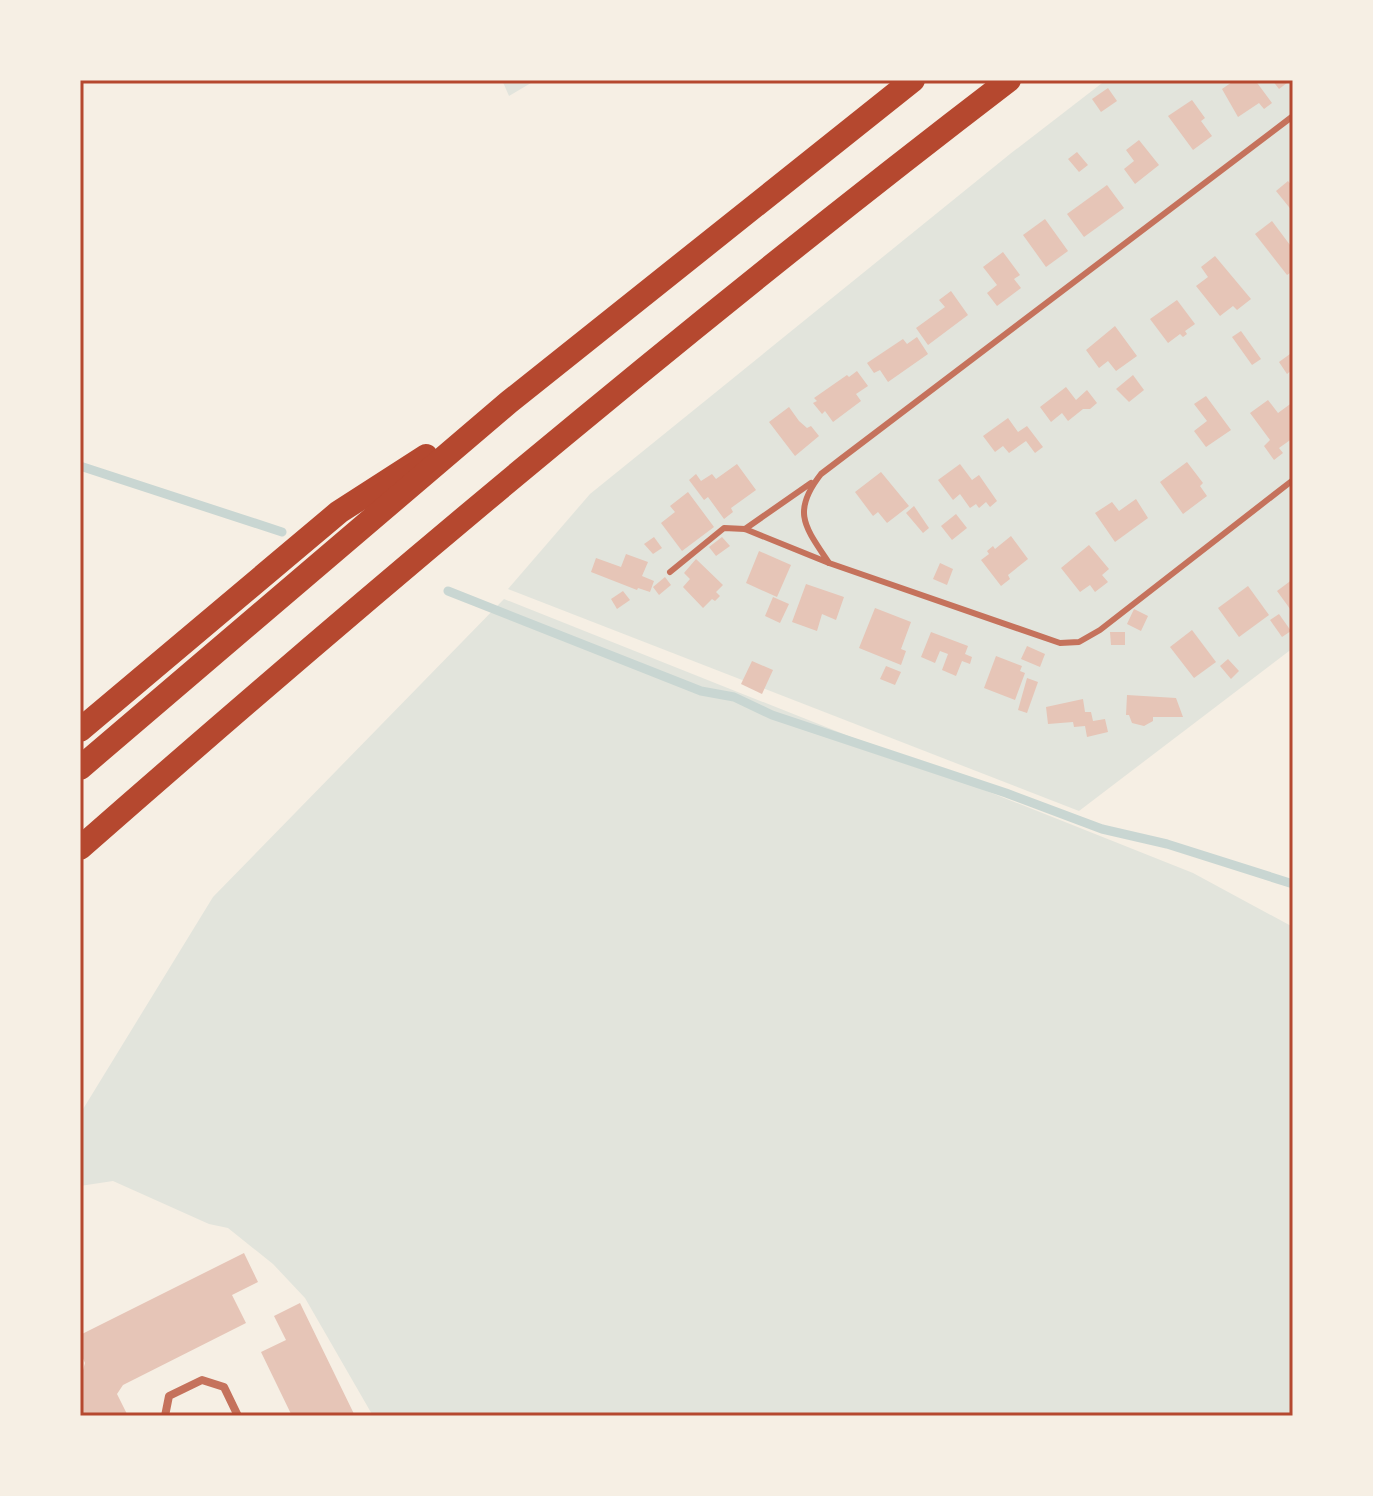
<svg xmlns="http://www.w3.org/2000/svg" width="1373" height="1496" font-family="Merriweather,serif">
<style>
.green{fill:#e2e4dc}
.lines{fill:none;stroke-linecap:round;stroke-linejoin:round}
.stream{stroke:#c9d6d2;stroke-width:9}
.building{fill:#e6c5b7}
.service{stroke:#c5725c;stroke-width:6}
.minor{stroke:#c5725c;stroke-width:8}
.motorway{stroke:#b5482f;stroke-width:24}
.neatline{fill:none;stroke:#b5482f;stroke-width:3}
</style>
<rect width="100%" height="100%" fill="#f6efe4"/>
<g class="green">
<polygon points="502,80 536,80 509,96"/>
<polygon points="1106,80 1293,80 1293,648 1079,811 508,589 590,494 1010,154"/>
<polygon points="504,599 1193,873 1293,927 1293,1416 373,1416 305,1298 273,1264 228,1228 209,1224 113,1181 80,1186 80,1114 213,897"/>
</g>
<g class="lines">
<g class="stream">
<polyline points="80,466 282,532"/>
<polyline points="448,591 701,691 734,697 772,715 1006,793 1102,829 1167,844 1293,884"/>
</g>
</g>
<g class="building">
<polygon points="1235,80 1255,80 1272,103 1264,109 1259,103 1238,117 1222,89"/>
<polygon points="1272,80 1291,80 1279,89"/>
<polygon points="1108,88 1117,101 1101,112 1092,99"/>
<polygon points="1192,100 1205,118 1201,121 1212,136 1193,150 1168,116"/>
<polygon points="1139,140 1159,165 1135,184 1124,169 1134,161 1126,150"/>
<polygon points="1077,152 1088,165 1079,172 1068,159"/>
<polygon points="1288,181 1293,187 1293,212 1276,191"/>
<polygon points="1107,185 1124,208 1084,237 1067,214"/>
<polygon points="1045,219 1068,251 1046,267 1023,235"/>
<polygon points="1272,221 1293,249 1293,271 1287,275 1255,234"/>
<polygon points="1003,252 1020,275 1014,279 1021,288 997,306 987,293 997,285 983,267"/>
<polygon points="1215,256 1251,299 1237,310 1233,306 1220,316 1196,286 1208,277 1201,267"/>
<polygon points="951,291 968,315 928,345 916,328 945,307 939,300"/>
<polygon points="1177,300 1195,324 1185,331 1187,334 1183,337 1180,334 1168,343 1150,319"/>
<polygon points="1115,326 1137,356 1116,371 1108,361 1099,368 1086,350"/>
<polygon points="1241,331 1261,359 1252,365 1232,337"/>
<polygon points="917,337 928,354 888,382 880,370 874,373 867,363 903,339 907,344"/>
<polygon points="1290,354 1293,359 1293,369 1287,374 1279,362"/>
<polygon points="857,371 868,386 856,394 861,401 833,422 825,411 822,414 813,403 817,401 814,398 847,375 849,377"/>
<polygon points="1133,375 1144,390 1129,402 1116,389"/>
<polygon points="1066,387 1076,400 1087,390 1097,403 1090,409 1083,409 1068,421 1062,413 1051,422 1040,407"/>
<polygon points="1206,396 1231,430 1206,447 1194,431 1207,421 1194,404"/>
<polygon points="1268,400 1278,413 1293,402 1293,438 1279,448 1283,453 1274,460 1264,446 1270,440 1250,413"/>
<polygon points="789,407 799,421 807,428 811,426 819,436 795,456 769,422"/>
<polygon points="1008,418 1018,432 1027,426 1043,447 1035,453 1026,441 1009,453 1003,446 995,452 983,436"/>
<polygon points="1187,462 1203,483 1200,486 1207,496 1183,514 1160,482"/>
<polygon points="737,464 756,490 731,508 733,512 724,519 708,497 704,500 689,480 696,474 701,481 712,474 716,479"/>
<polygon points="960,464 972,480 979,475 997,501 990,507 986,502 979,508 976,504 970,508 960,494 953,500 938,480"/>
<polygon points="881,472 909,506 887,523 878,512 873,516 855,492"/>
<polygon points="688,492 714,527 682,551 661,523 675,512 670,506"/>
<polygon points="1136,499 1148,518 1115,542 1095,513 1112,502 1119,511"/>
<polygon points="914,506 929,528 923,533 906,513"/>
<polygon points="956,514 967,528 952,540 941,526"/>
<polygon points="1011,536 1028,559 1008,575 1010,579 1001,586 981,560 989,554 987,551 993,546 995,549"/>
<polygon points="654,537 662,548 653,554 644,544"/>
<polygon points="722,537 730,546 716,556 709,547"/>
<polygon points="1089,545 1109,569 1102,575 1108,582 1095,592 1090,585 1080,592 1061,568"/>
<polygon points="759,551 791,565 777,597 746,583"/>
<polygon points="626,554 648,562 642,576 654,581 650,592 638,588 637,590 591,572 596,558 621,567"/>
<polygon points="696,559 723,585 716,592 720,596 715,601 712,599 703,608 683,587 690,579 684,573"/>
<polygon points="940,563 953,569 947,585 933,579"/>
<polygon points="665,577 671,585 659,595 653,587"/>
<polygon points="1293,579 1293,613 1277,591"/>
<polygon points="806,584 844,597 836,620 822,614 817,631 792,622"/>
<polygon points="1248,586 1269,615 1239,637 1218,608"/>
<polygon points="623,591 630,600 617,609 611,599"/>
<polygon points="773,597 789,604 780,623 765,616"/>
<polygon points="875,608 911,622 901,649 906,651 901,665 859,648"/>
<polygon points="1134,609 1148,616 1141,631 1127,624"/>
<polygon points="1279,614 1291,631 1282,637 1270,620"/>
<polygon points="1192,630 1216,662 1194,678 1170,647"/>
<polygon points="931,632 968,646 965,654 972,657 970,664 962,661 956,676 942,670 948,654 940,651 935,663 921,657"/>
<polygon points="1110,632 1125,632 1125,645 1111,645"/>
<polygon points="1027,646 1045,654 1040,667 1021,659"/>
<polygon points="996,656 1022,666 1020,671 1025,673 1015,700 984,688"/>
<polygon points="1228,659 1239,671 1231,679 1220,666"/>
<polygon points="752,661 773,670 762,694 741,684"/>
<polygon points="886,666 901,672 895,685 880,679"/>
<polygon points="1027,678 1038,682 1027,713 1018,710"/>
<polygon points="1127,695 1176,698 1183,717 1153,717 1153,721 1144,726 1132,723 1129,715 1126,715"/>
<polygon points="1083,699 1085,712 1091,712 1093,721 1105,719 1108,732 1087,737 1085,726 1074,727 1073,722 1048,724 1046,707"/>
<polygon points="244,1253 258,1282 232,1295 246,1323 123,1385 117,1394 128,1416 80,1416 80,1381 85,1363 80,1352 80,1335"/>
<polygon points="300,1303 355,1416 292,1416 261,1352 286,1340 274,1316"/>
</g>
<g class="lines">
<g class="service">
<path d="M1293 116 821 474C791 512 805 527 829 563L1060 643 1079 642 1100 630 1293 480"/>
<polyline points="745,529 811,483"/>
<polyline points="670,572 724,528 745,529 829,563"/>
</g>
<polyline class="minor" points="165,1416 169,1396 202,1380 224,1387 238,1416"/>
<g class="motorway">
<polyline points="80,730 339,512 426,456"/>
<polyline points="80,768 509,402 913,80"/>
<path d="M80 848C382 583 690 324 1009 80"/>
</g>
</g>
<rect width="1373" height="1496" fill="none" stroke="#f6efe4" stroke-width="164"/>
<rect x="82" y="82" width="1209" height="1332" class="neatline"/>
</svg>
